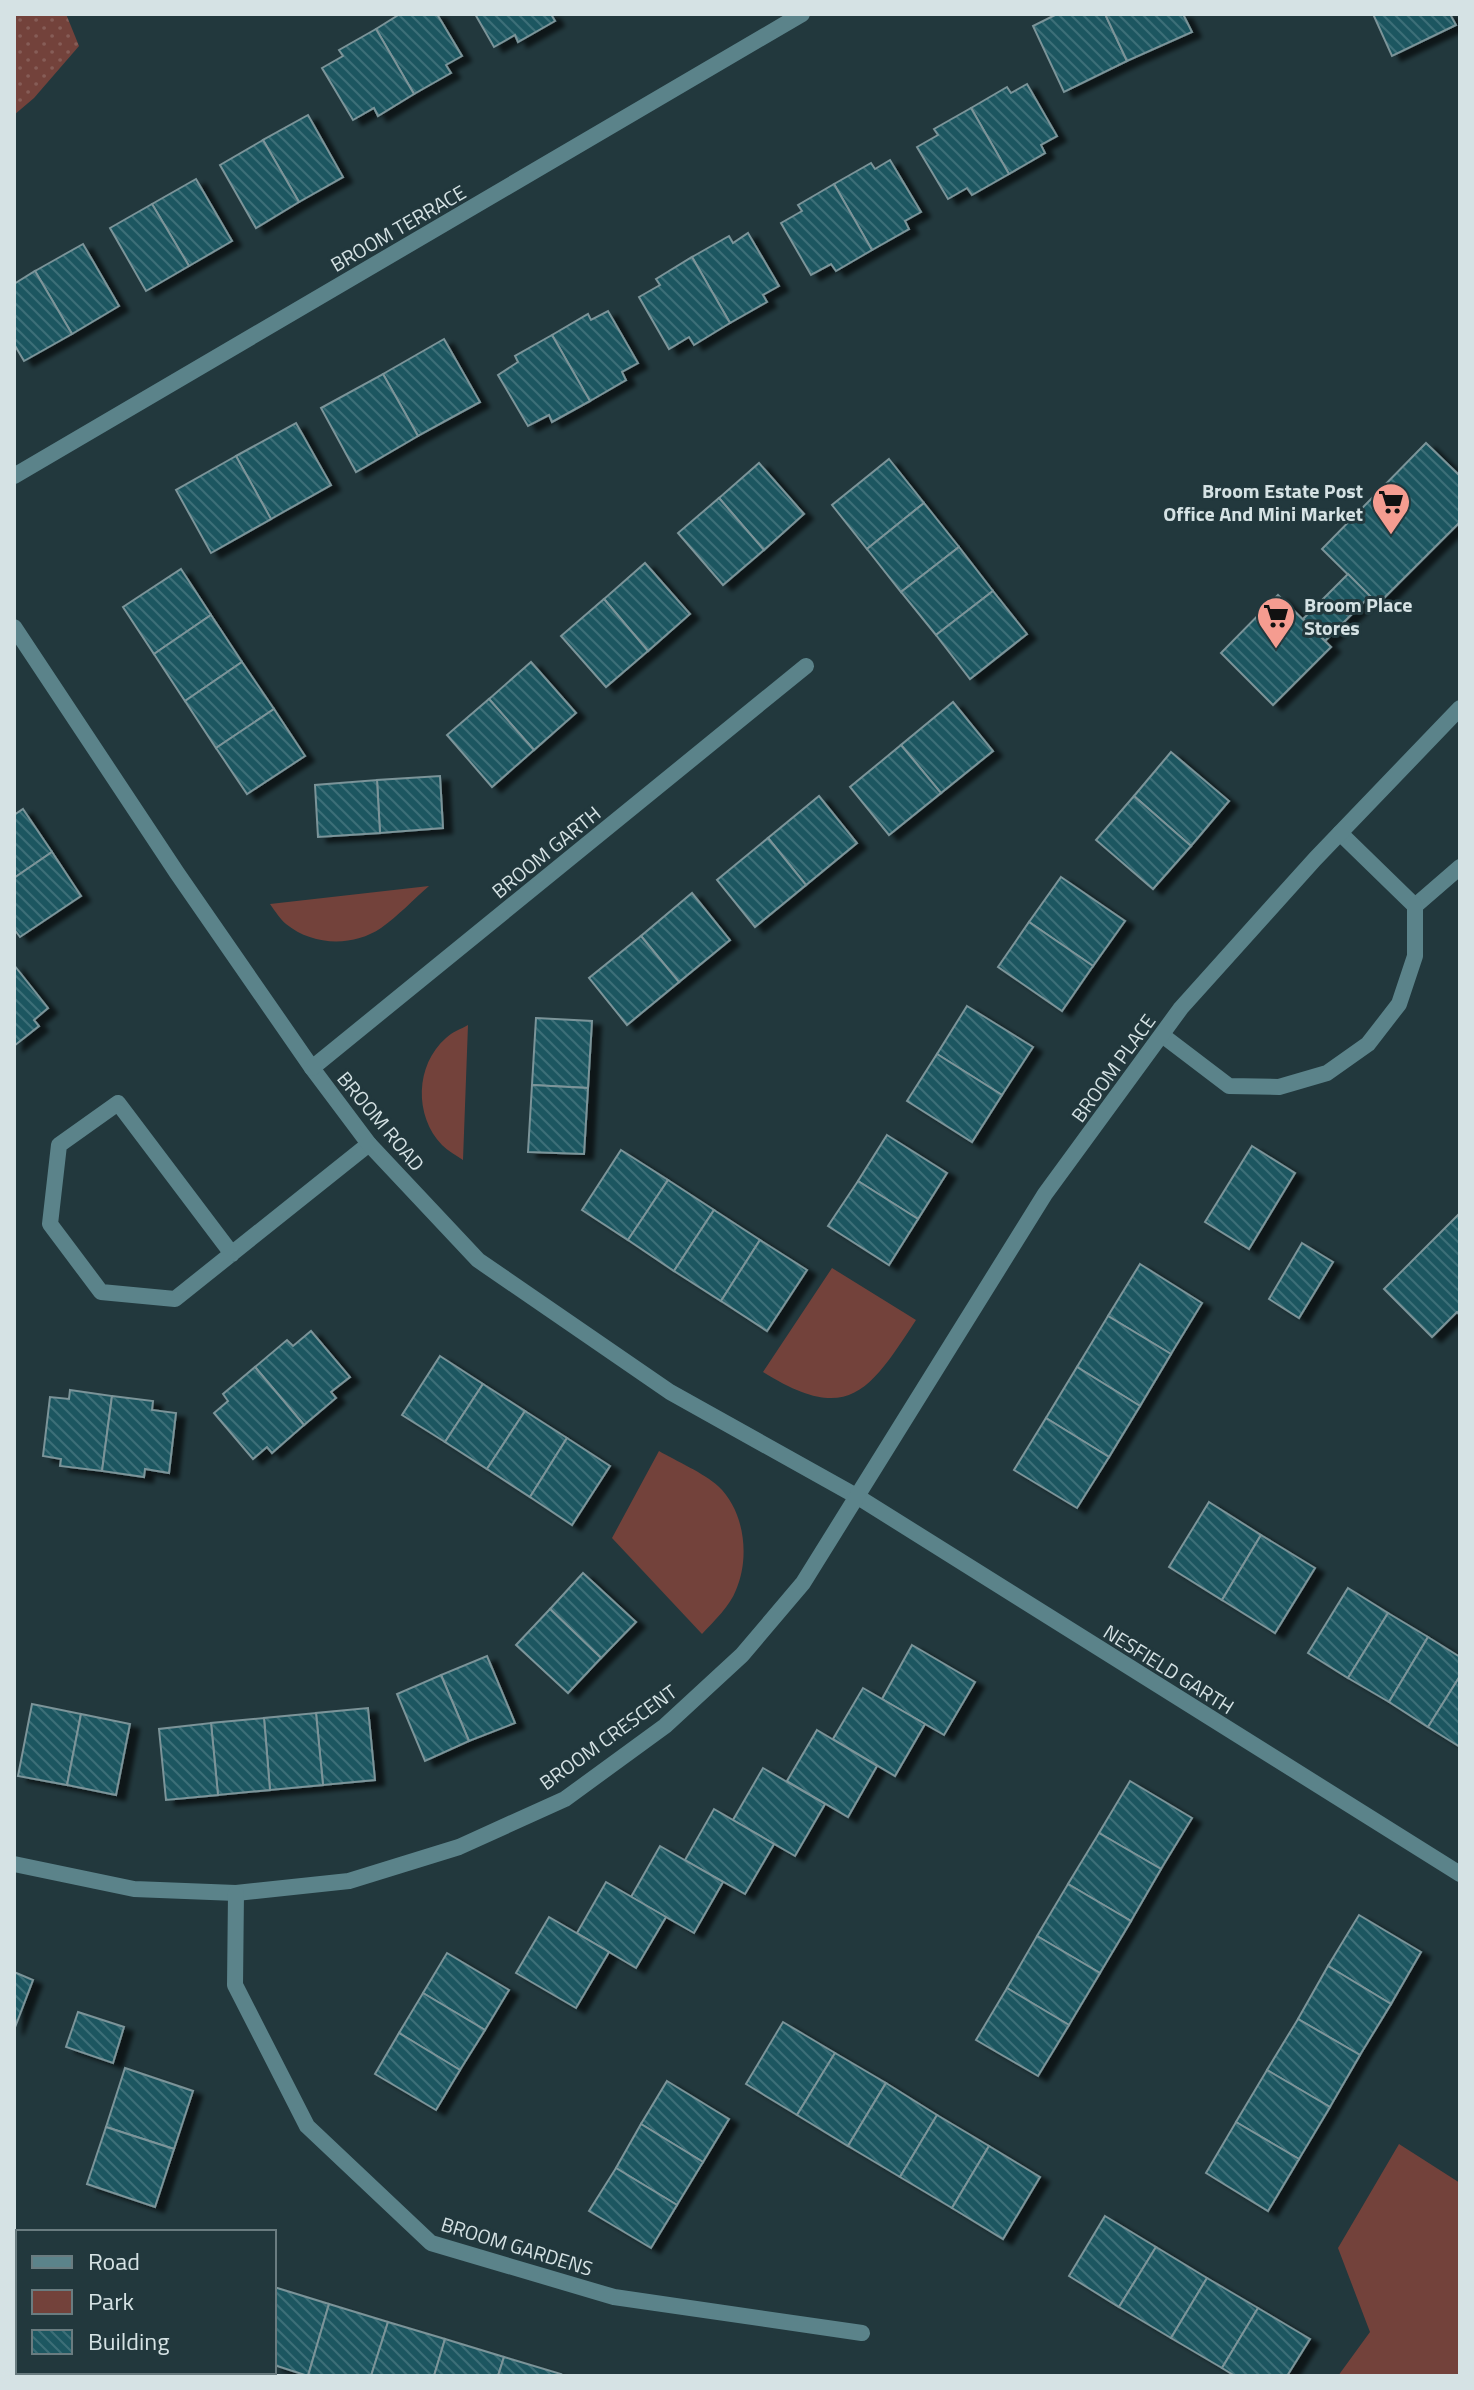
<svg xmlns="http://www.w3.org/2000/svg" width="1474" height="2390" font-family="'Titillium Web',sans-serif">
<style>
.green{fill:#73423b}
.park{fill:url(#park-dots)}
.building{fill:url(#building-back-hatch);stroke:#7b9499;stroke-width:2;filter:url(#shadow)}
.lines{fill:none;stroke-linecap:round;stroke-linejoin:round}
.service{stroke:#5b838a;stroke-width:16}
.minor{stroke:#5b838a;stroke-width:16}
.labels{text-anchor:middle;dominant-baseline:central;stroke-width:6;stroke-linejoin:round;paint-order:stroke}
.street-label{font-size:20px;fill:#d5e2e4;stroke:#22383d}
.poi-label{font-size:20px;font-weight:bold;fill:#d5e2e4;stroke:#22383d;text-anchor:end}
</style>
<defs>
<pattern id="park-dots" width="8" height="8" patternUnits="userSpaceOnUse" patternTransform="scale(2)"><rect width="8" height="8" fill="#73423b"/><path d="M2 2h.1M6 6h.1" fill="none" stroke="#865d57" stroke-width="1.8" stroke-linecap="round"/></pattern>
<pattern id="building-back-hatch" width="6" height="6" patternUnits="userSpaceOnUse" patternTransform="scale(2)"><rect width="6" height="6" fill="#1d5761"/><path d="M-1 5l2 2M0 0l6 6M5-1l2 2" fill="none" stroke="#3d6f78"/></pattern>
<filter id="shadow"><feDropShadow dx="9" dy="5" stdDeviation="2" flood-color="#0009"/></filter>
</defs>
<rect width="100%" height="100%" fill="#22383d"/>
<g class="green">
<path d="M429 886C414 899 398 916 381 928 353 947 313 946 286 924 280 919 275 911 270 904Z"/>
<path d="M468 1025 463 1160C456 1155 448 1151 442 1145 414 1116 415 1065 446 1038 452 1032 461 1029 468 1025Z"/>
<path d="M832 1268 916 1320C869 1392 848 1425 763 1372Z"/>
<path d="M659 1451C676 1461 704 1473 718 1486 745 1511 750 1558 736 1590 730 1606 714 1621 702 1634L612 1538Z"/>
<polygon points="1399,2144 1460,2183 1460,2376 1338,2376 1370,2332 1338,2248"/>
</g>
<polygon class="park" points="14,14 66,14 79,46 34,98 14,115"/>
<g class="building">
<polygon points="400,14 437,14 462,56 446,65 451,73 414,94 376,29"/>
<polygon points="475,14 551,14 555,21 518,42 515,35 494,47"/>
<polygon points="1057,14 1105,14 1127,61 1064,92 1033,26"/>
<polygon points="1105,14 1183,14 1192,32 1127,61"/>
<polygon points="1373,14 1450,14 1456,25 1392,56"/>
<polygon points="376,29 414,94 378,116 374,108 353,120 322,68 343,56 339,50"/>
<polygon points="1027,84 1057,136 1041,145 1045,153 1009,174 971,108 1007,87 1011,93"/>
<polygon points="971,108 1009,174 972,195 967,188 948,199 917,147 938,135 934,129"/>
<polygon points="308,115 343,177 299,202 263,140"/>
<polygon points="263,140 299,202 256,228 220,165"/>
<polygon points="890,160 921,212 905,221 909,229 872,250 834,184 871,163 875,169"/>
<polygon points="196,179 232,241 189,266 152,204"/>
<polygon points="834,184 872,250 836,271 831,264 811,275 781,223 802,211 798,205"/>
<polygon points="152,204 189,266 146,291 110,228"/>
<polygon points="748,233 779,286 763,295 767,302 730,323 692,257 729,236 733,243"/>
<polygon points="83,244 119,306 72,334 35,271"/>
<polygon points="692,257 730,323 694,345 689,337 669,349 639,297 660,285 656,279"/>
<polygon points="35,271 72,334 24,361 14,344 14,284"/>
<polygon points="608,311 638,363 622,372 626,380 590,401 552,335 588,314 591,320"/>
<polygon points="552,335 590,401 552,422 549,415 528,426 498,375 518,362 515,356"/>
<polygon points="444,339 480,402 418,436 383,374"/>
<polygon points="383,374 418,436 356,472 321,408"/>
<polygon points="296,423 331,485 271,519 236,456"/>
<polygon points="1426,443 1460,476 1460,522 1378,604 1322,549"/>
<polygon points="236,456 271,519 211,553 176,490"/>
<polygon points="889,459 924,503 867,549 832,505"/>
<polygon points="759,463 804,514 764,550 719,498"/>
<polygon points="719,498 764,550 723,585 678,533"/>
<polygon points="924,503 959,547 901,592 867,549"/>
<polygon points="959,547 993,591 936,635 901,592"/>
<polygon points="645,563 690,614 648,651 604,599"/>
<polygon points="181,569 211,615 154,654 123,607"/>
<polygon points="1348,574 1370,596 1325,641 1303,619"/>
<polygon points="993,591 1027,634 970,679 936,635"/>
<polygon points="1278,595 1331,647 1273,705 1221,653"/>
<polygon points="604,599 648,651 606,687 561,636"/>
<polygon points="211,615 242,662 185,701 154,654"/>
<polygon points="242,662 274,709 216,748 185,701"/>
<polygon points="531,662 576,713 534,750 489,699"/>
<polygon points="489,699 534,750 492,787 447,735"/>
<polygon points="953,702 993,751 941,793 901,745"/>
<polygon points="274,709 305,756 247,794 216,748"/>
<polygon points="901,745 941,793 889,835 850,787"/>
<polygon points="1171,752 1229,801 1191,846 1134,796"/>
<polygon points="440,776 443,828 380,833 377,780"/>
<polygon points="377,780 380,833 318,837 315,785"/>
<polygon points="819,796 857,843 806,885 768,838"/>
<polygon points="1134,796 1191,846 1153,889 1096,840"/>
<polygon points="23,809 52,852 14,878 14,815"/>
<polygon points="768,838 806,885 755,927 717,880"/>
<polygon points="52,852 81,896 20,937 14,929 14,878"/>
<polygon points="1061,877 1125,921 1093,966 1029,922"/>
<polygon points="692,893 730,940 679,982 641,936"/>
<polygon points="1029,922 1093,966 1062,1011 998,967"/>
<polygon points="641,936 679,982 627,1025 589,978"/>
<polygon points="14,965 48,1008 34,1020 39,1026 14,1046"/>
<polygon points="967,1006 1033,1047 1002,1095 937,1054"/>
<polygon points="536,1018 592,1021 588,1088 532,1085"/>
<polygon points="937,1054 1002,1095 972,1142 907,1101"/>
<polygon points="532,1085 588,1088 584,1154 528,1152"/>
<polygon points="887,1135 947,1173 918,1219 858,1181"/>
<polygon points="1252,1146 1295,1173 1249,1249 1205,1222"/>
<polygon points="621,1150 668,1180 628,1240 582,1210"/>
<polygon points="668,1180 714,1210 674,1271 628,1240"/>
<polygon points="858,1181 918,1219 889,1265 828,1226"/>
<polygon points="714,1210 760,1240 721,1301 674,1271"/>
<polygon points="1460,1213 1460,1315 1457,1312 1432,1337 1384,1289"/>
<polygon points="760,1240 807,1270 767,1331 721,1301"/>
<polygon points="1302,1243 1333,1262 1299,1318 1269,1299"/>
<polygon points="1140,1264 1202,1303 1171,1354 1108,1316"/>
<polygon points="1108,1316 1171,1354 1140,1406 1077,1367"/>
<polygon points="311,1331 350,1377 331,1392 336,1398 304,1425 255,1367 287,1340 293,1346"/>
<polygon points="440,1356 483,1384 445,1442 402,1415"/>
<polygon points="255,1367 304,1425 272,1453 267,1447 253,1459 214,1413 228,1401 223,1394"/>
<polygon points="1077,1367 1140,1406 1109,1457 1046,1418"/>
<polygon points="483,1384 525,1411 487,1469 445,1442"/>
<polygon points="70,1390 112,1396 102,1471 60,1466 61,1459 43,1456 50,1397 69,1399"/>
<polygon points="112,1396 153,1401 152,1410 176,1413 169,1473 145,1469 144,1477 102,1471"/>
<polygon points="525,1411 567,1438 530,1497 487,1469"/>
<polygon points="1046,1418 1109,1457 1077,1508 1014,1470"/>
<polygon points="567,1438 610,1466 572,1525 530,1497"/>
<polygon points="1209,1502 1261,1535 1222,1600 1169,1567"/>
<polygon points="1261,1535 1315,1568 1275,1633 1222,1600"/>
<polygon points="583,1573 636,1622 601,1658 550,1609"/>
<polygon points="1348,1588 1388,1613 1348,1678 1308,1653"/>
<polygon points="550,1609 601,1658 568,1693 516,1645"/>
<polygon points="1388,1613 1428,1637 1389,1702 1348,1678"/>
<polygon points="1428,1637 1460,1657 1460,1676 1428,1727 1389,1702"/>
<polygon points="912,1645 975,1682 944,1735 882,1699"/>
<polygon points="487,1656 515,1723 469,1741 441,1675"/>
<polygon points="441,1675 469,1741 425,1761 397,1694"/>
<polygon points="1460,1676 1460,1747 1428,1727"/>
<polygon points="863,1688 925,1724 895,1776 833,1739"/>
<polygon points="32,1704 81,1714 67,1785 18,1776"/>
<polygon points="368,1708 375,1780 323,1785 316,1713"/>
<polygon points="316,1713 323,1785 270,1790 264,1718"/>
<polygon points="81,1714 130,1724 116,1795 67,1785"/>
<polygon points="264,1718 270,1790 218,1795 211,1723"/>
<polygon points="211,1723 218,1795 166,1800 159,1729"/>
<polygon points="817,1730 877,1766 848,1817 787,1781"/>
<polygon points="763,1768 825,1804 795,1856 733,1820"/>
<polygon points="1130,1781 1192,1818 1161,1869 1099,1833"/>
<polygon points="714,1809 774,1844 745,1894 685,1860"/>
<polygon points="1099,1833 1161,1869 1131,1921 1068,1884"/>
<polygon points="660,1846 723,1882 694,1933 631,1897"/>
<polygon points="606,1882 666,1917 636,1968 577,1933"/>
<polygon points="1068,1884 1131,1921 1100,1973 1037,1936"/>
<polygon points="1359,1915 1421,1952 1391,2004 1328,1966"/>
<polygon points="549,1917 609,1952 576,2008 516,1973"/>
<polygon points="1037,1936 1100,1973 1069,2025 1007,1988"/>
<polygon points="447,1953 509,1990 485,2030 423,1993"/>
<polygon points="1328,1966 1391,2004 1360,2055 1298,2019"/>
<polygon points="14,1972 33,1980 14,2030"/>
<polygon points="1007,1988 1069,2025 1038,2076 976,2040"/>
<polygon points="423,1993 485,2030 460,2070 399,2033"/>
<polygon points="78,2012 124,2027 113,2063 66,2047"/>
<polygon points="1298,2019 1360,2055 1330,2107 1267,2070"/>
<polygon points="783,2022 835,2053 797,2115 746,2084"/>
<polygon points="399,2033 460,2070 436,2110 375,2074"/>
<polygon points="835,2053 886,2083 848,2146 797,2115"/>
<polygon points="125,2068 193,2091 174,2149 106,2127"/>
<polygon points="1267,2070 1330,2107 1299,2159 1236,2122"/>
<polygon points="667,2081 729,2119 703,2162 641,2124"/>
<polygon points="886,2083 937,2115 900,2177 848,2146"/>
<polygon points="937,2115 989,2146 952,2208 900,2177"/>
<polygon points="1236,2122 1299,2159 1268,2211 1206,2173"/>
<polygon points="641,2124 703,2162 677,2205 616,2168"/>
<polygon points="106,2127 174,2149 155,2207 87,2184"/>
<polygon points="989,2146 1040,2177 1003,2239 952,2208"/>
<polygon points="616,2168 677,2205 651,2248 589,2211"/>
<polygon points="1105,2216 1156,2247 1119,2307 1069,2276"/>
<polygon points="1156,2247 1207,2278 1171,2338 1119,2307"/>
<polygon points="1207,2278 1258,2308 1222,2368 1171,2338"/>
<polygon points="274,2287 329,2304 308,2376 274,2365"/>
<polygon points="329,2304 388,2322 371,2376 308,2376"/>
<polygon points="1258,2308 1310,2339 1287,2376 1235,2376 1222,2368"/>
<polygon points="388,2322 445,2339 434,2376 371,2376"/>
<polygon points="445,2339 504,2357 498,2376 434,2376"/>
<polygon points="504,2357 561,2374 560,2376 498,2376"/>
</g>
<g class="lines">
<g class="service">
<polyline points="1415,906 1460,867"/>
<polyline points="1162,1035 1229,1086 1279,1087 1327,1073 1368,1044 1399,1004 1415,956 1415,906 1340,833"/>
<polyline points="232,1254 118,1103 59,1145 50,1224 101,1292 175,1299 369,1144"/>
</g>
<g class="minor">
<polyline points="14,476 802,14"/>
<polyline points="14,627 177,873 312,1068 369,1144 478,1260 670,1392 858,1497 1460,1874"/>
<polyline points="312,1068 806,666"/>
<polyline points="14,1864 134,1889 236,1893 349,1881 459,1847 565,1799 665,1726 742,1655 803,1583 1045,1194 1181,1008 1315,859 1460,708"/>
<polyline points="236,1893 235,1985 307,2126 431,2243 614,2297 862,2333"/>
</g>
</g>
<defs>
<symbol id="supermarket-pin" viewBox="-11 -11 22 30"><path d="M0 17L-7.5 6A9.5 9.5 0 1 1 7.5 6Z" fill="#f59c90" stroke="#22383d"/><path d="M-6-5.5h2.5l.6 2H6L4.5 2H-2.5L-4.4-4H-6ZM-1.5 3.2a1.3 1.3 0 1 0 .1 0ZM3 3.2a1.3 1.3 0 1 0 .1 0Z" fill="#111"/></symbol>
</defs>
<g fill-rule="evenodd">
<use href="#supermarket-pin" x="1369" y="480" width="44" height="60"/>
<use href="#supermarket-pin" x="1254" y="594" width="44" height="60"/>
</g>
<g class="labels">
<g class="street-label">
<text transform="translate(398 228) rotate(-30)">BROOM TERRACE</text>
<text transform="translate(546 852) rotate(-39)">BROOM GARTH</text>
<text transform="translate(1113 1068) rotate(-54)">BROOM PLACE</text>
<text transform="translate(381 1121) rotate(50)">BROOM ROAD</text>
<text transform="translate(1169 1669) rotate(32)">NESFIELD GARTH</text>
<text transform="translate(608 1737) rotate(-36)">BROOM CRESCENT</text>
<text transform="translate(517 2246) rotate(17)">BROOM GARDENS</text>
</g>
<g class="poi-label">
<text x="1363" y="490">Broom Estate Post<tspan x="1363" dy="23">Office And Mini Market</tspan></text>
<text x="1304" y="604" text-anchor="start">Broom Place<tspan x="1304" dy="23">Stores</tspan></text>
</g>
</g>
<rect width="1474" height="2390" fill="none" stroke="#d5e2e4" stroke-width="32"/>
<rect x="16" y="2230" width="260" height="144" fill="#22383d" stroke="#6a7c80" stroke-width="2"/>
<rect x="32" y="2256" width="40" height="12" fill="#5b838a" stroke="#6a7c80" stroke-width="2"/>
<text x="88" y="2270" font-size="24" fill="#d5e2e4">Road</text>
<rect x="32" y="2290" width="40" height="24" fill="#73423b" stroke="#6a7c80" stroke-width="2"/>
<text x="88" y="2310" font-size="24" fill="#d5e2e4">Park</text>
<rect x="32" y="2330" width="40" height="24" fill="url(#building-back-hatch)" stroke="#6a7c80" stroke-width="2"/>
<text x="88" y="2350" font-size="24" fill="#d5e2e4">Building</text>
</svg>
